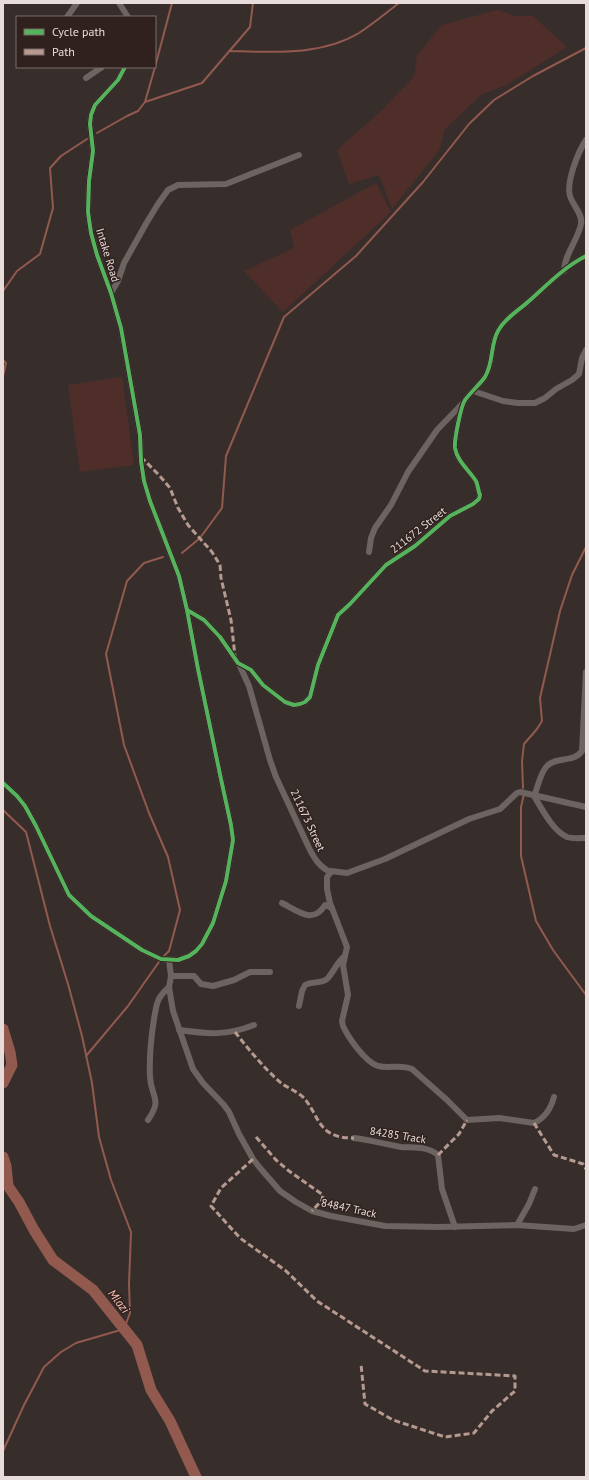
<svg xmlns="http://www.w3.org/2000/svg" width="589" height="1480" font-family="'PT Sans',sans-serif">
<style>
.green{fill:#4f2e29}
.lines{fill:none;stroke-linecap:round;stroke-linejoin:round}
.stream{stroke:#92594e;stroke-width:2}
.river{stroke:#92594e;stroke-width:11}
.minor{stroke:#6d6462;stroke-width:6}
.quiet{stroke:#b69a8f;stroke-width:3;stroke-dasharray:6 3;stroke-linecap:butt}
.cycleway-casing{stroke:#30211e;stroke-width:6}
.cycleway{stroke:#56b35d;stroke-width:4}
.labels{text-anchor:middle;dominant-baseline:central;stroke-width:3;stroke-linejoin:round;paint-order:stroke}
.street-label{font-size:11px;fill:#e7dcda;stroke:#30211e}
.water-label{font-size:12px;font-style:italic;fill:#fcc3b7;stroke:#30211e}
</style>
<rect width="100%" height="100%" fill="#372e2c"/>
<g class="green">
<polygon points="497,10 516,16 533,16 567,47 506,85 482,94 445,129 440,149 392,209 379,175 349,184 337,150 379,113 414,77 417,55 442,25"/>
<polygon points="376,183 391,212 283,312 244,271 294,248 290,230"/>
<polygon points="122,377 134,465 80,472 68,385"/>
</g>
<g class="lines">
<g class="stream">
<path d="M229 51C273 52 321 56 359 33 373 24 386 13 399 3"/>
<polyline points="155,67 172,3"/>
<polyline points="145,102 155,67"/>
<polyline points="97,133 127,116 138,111 145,102 202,83 250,27 253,3"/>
<polyline points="3,291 17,271 40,254 53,208 50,168 61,156 87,139"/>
<polyline points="3,360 6,363 3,376"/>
<polyline points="182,553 200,538 222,508 226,456 284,317 356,256 423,182 469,124 494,100 533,76 586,48"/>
<polyline points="523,788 522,761 524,744 537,729 542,721 540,698 560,611 572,575 586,547"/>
<polyline points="524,794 521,807 521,856 536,921 553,950 586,995"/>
<polyline points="3,810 26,832 50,926 68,984 82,1036 92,1083 99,1137 111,1180 131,1232 129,1284 130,1313 124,1329 76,1343 61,1352 44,1367 24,1405 3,1451"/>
<polyline points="86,1056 128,1006 161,959 169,951 180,910 168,857 149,813 124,745 106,654 127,581 144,563 163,557"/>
</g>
<g class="river">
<polyline points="3,1029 10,1052 12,1065 3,1083"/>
<polyline points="3,1157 6,1166 8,1186 19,1202 34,1230 53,1260 93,1290 137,1345 151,1390 170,1421 196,1477"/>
</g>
<g class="minor">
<polyline points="119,3 128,17"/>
<polyline points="67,17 77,3"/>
<polyline points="86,78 102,67"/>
<path d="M564 271C564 255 578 240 581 224 583 214 573 206 570 196 566 182 578 152 586 140"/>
<polyline points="111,293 118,281 124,263 147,222 158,204 168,190 178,185 226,184 299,155"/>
<polyline points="473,391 503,401 518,403 535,403 545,398 556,389 572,380 579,374 582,358 586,350"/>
<polyline points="369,552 371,538 375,528 391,505 408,472 437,430 462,404"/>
<path d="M187 610 204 620 220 637 238 663 251 670 263 685 285 702 294 705 300 704 305 702 310 697 318 665 338 615 350 604 386 565 415 546 450 516 473 504 479 499 480 495C478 491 478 485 476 481 469 470 457 461 455 448 454 440 461 406 465 400 471 392 479 385 485 377 494 362 490 345 498 331 505 318 518 311 529 301 547 285 564 267 586 256"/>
<path d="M239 664 249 686 270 760 276 777 309 848C314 858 320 868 331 872V871L347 873 385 859 469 819 500 809 517 793 520 792 586 807"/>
<path d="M586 672 582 751C574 763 556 756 547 766 540 773 538 787 534 796 542 809 553 831 567 837 573 839 580 838 586 838"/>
<polyline points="3,783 17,796 25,806 36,826 69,895 91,916 142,950 161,959 178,960 189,956 196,951 202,944 213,923 226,881 233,840 231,825 221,779 198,669 187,610 179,576 150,501 144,481 141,461 140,435 121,328 111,293 97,255 91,233 88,212 89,181 93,151 90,124 91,115 95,105 118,80 125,67"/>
<path d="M331 872 327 877V889L330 903 347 947 343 965 348 995 342 1021 343 1026C348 1037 365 1062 378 1066 389 1069 401 1064 412 1069L447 1100 467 1120 499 1118 534 1123C545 1118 551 1108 554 1097"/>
<path d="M282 903C298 911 313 925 325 905L332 908"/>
<polyline points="169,960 171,976 169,987 173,1011 193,1069 203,1083 224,1105 229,1112 239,1134 253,1159 260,1168 280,1191 296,1202 312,1211 331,1216 385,1226 439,1227 517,1225 574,1229 586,1225"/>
<polyline points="171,976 194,976 201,984 213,986 234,980 250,972 270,972"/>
<path d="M299 1006 302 991 305 985C312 981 321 984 327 979 333 973 337 962 345 956"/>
<path d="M179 1030C208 1034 226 1036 254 1025"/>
<path d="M148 1120C163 1098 151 1098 150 1077 149 1057 151 1038 154 1019 155 1013 156 1006 158 1001 160 995 165 991 169 987"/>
<path d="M354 1138C370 1140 385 1144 401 1147 413 1148 428 1146 438 1155L442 1189 455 1227"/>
<polyline points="517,1225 529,1204 535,1189"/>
</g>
<g class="quiet">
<polyline points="141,457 159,475 170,488 178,508 188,525 212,552 220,565 221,578 231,620 235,656"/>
<path d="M235 1032C249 1050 264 1068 281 1083 288 1088 298 1092 304 1098 313 1108 317 1123 327 1131 335 1137 344 1138 354 1138"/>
<polyline points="534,1123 554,1155 580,1163 583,1164 586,1169"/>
<polyline points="256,1137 276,1160 289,1171 323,1195 322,1200 312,1211"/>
<polyline points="438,1155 459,1134 467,1120"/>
<polyline points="253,1159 221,1188 211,1206 240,1238 286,1271 317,1301 425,1371 515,1376 515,1391 492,1411 474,1433 445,1437 393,1420 365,1404 361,1364"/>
</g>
<defs>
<g id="cycleway">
<path d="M187 610 204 620 220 637 238 663 251 670 263 685 285 702 294 705 300 704 305 702 310 697 318 665 338 615 350 604 386 565 415 546 450 516 473 504 479 499 480 495C478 491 478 485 476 481 469 470 457 461 455 448 454 440 461 406 465 400 471 392 479 385 485 377 494 362 490 345 498 331 505 318 518 311 529 301 547 285 564 267 586 256"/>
<polyline points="3,783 17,796 25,806 36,826 69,895 91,916 142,950 161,959 178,960 189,956 196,951 202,944 213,923 226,881 233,840 231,825 221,779 198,669 187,610 179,576 150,501 144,481 141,461 140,435 121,328 111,293 97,255 91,233 88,212 89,181 93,151 90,124 91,115 95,105 118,80 125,67"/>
</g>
</defs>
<use href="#cycleway" class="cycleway-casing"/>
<use href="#cycleway" class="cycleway"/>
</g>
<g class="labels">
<g class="street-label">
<text transform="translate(108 255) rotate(73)">Intake Road</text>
<text transform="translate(418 530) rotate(-38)">211672 Street</text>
<text transform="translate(308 820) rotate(65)">211673 Street</text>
<text transform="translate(398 1135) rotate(9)">84285 Track</text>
<text transform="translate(349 1208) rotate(12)">84847 Track</text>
</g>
<g class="water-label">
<text transform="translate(119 1301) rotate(51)">Mlazi</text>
</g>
</g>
<rect width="589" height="1480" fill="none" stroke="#e7dcda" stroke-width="8"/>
<rect x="16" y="16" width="140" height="52" fill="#30211e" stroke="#796c69"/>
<rect x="24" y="29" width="20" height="6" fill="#56b35d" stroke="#796c69"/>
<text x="52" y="36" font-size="12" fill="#e7dcda">Cycle path</text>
<rect x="24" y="49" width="20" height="6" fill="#b69a8f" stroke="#796c69"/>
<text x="52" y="56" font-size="12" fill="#e7dcda">Path</text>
</svg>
